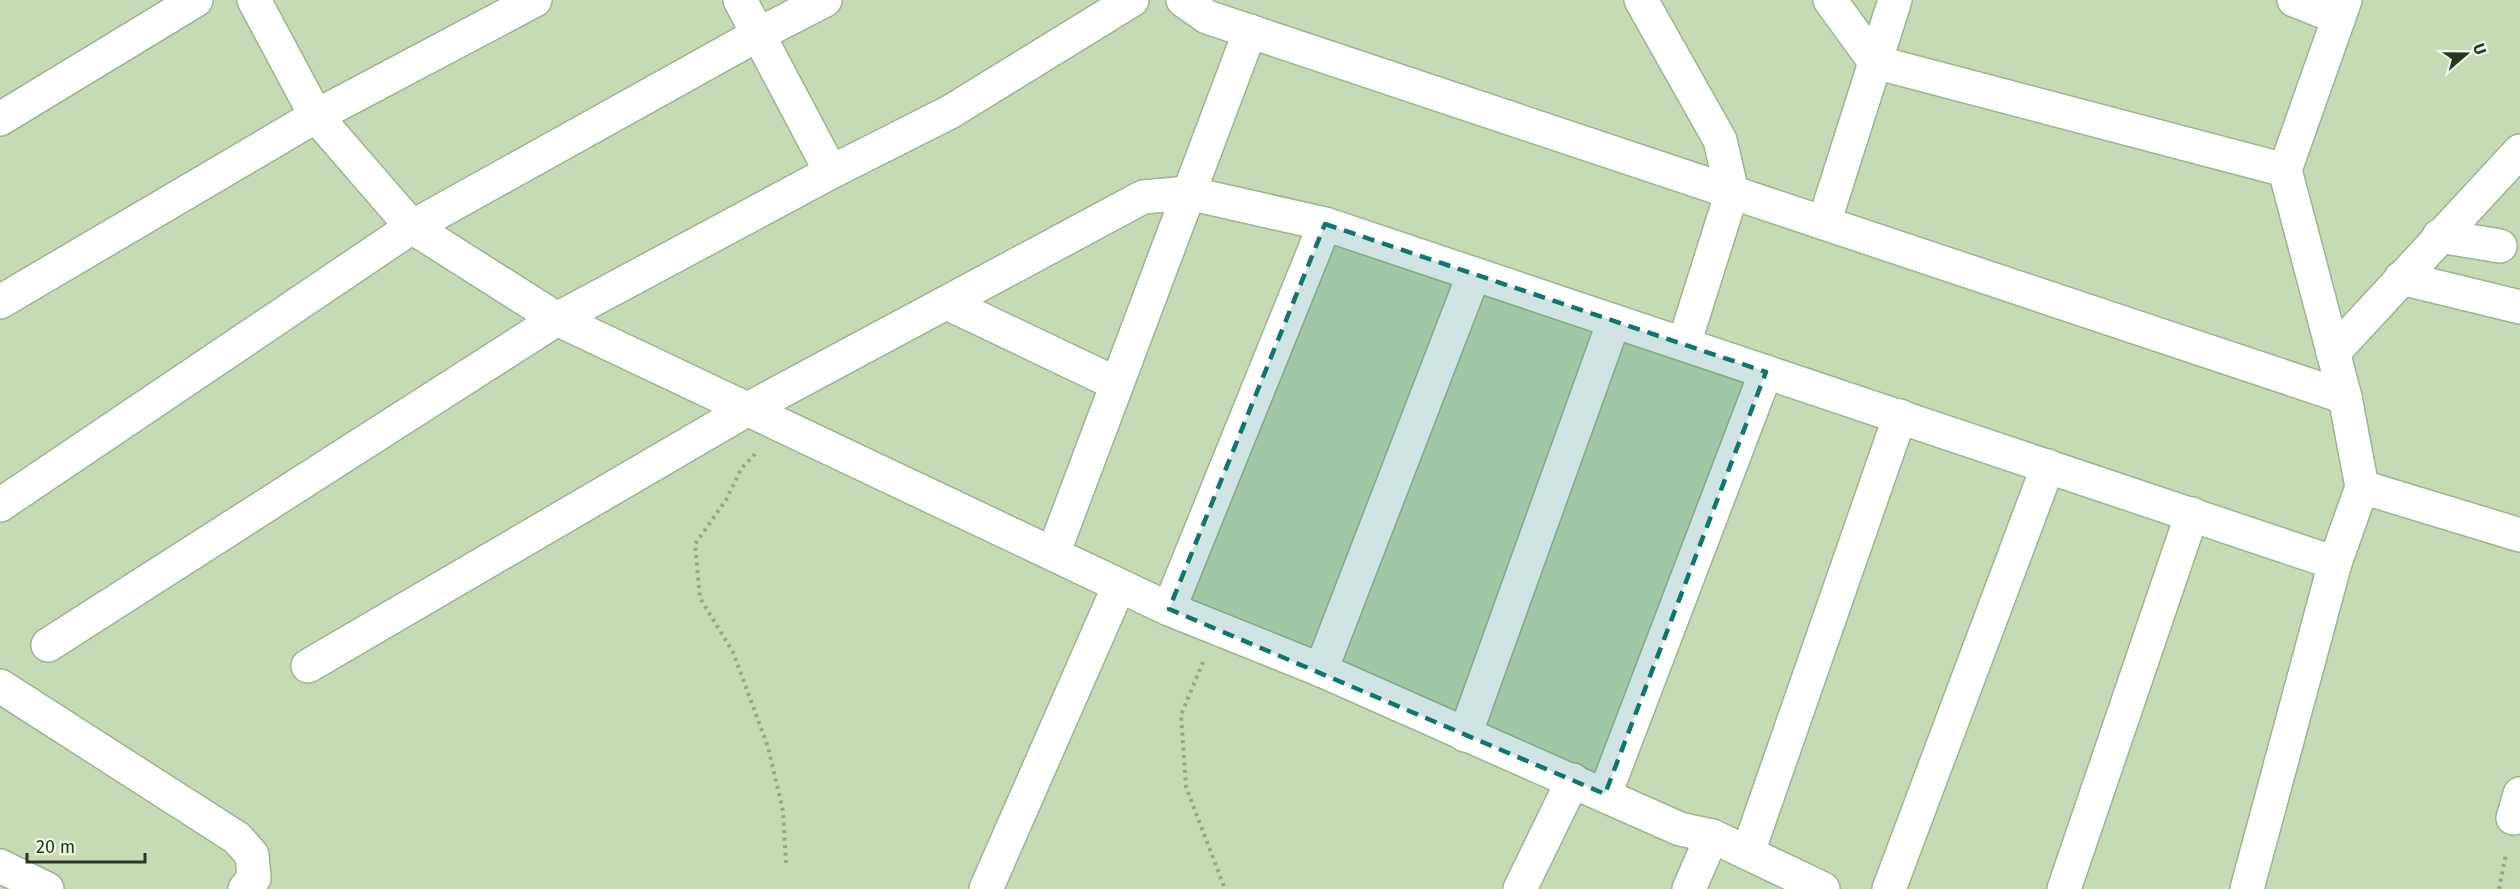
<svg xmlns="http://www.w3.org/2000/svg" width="2520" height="889" font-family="'Fira Sans',sans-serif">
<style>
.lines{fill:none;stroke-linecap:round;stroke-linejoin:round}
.minor-casing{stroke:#9eb38f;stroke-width:36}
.path{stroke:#96a789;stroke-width:4;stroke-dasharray:3 4.5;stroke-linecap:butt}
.minor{stroke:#fff;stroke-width:33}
.marked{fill:#0f766e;fill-opacity:0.2;stroke:#0f766e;stroke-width:4.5;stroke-dasharray:12 8;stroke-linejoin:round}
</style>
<rect width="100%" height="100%" fill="#c5dab5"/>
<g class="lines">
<defs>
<g id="minor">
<polyline points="254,0 316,116 412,227 557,319 1169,609 1321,670 1680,829 1712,836 1823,889"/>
<polyline points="740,0 831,172"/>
<polyline points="1183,0 1207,17 2345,397"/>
<polyline points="1641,0 1720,140 1732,192 1684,344"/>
<polyline points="1830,0 1875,62 2285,170"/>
<polyline points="2294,0 2339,18"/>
<polyline points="0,119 196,0"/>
<polyline points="1824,223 1895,0"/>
<polyline points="2439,236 2500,246"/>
<polyline points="2401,278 2520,307"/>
<polyline points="0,302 316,116 535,0"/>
<polyline points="947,303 1117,384"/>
<polyline points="2333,353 2520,151"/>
<polyline points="2362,487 2520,535"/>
<polyline points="0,505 412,227 759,34 825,0"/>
<polyline points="1053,554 1250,31"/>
<polyline points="1169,609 1325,224"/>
<polyline points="48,645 557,319 831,172 950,112 1132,0"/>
<polyline points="308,666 748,409 1143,197 1188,193 1325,224 2335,563"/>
<polyline points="1321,670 1474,274"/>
<polyline points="0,686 237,838 252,855 254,878 245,889"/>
<polyline points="1465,735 1614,321"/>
<polyline points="1605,794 1766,372"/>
<polyline points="2513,818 2520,794"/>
<polyline points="1748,852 1900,416"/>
<polyline points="0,866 47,889"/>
<polyline points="986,889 1119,586"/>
<polyline points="1520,889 1573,780"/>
<polyline points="1689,889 1712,836"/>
<polyline points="1889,889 2048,466"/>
<polyline points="2064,889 2192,514"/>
<polyline points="2247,889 2335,563 2362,487 2345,397 2285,170 2345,0"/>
</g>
</defs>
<use href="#minor" class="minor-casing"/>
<g class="path">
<polyline points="755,454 741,469 726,500 695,544 700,598 733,652 768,747 783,811 786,863"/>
<polyline points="1203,662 1181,715 1186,787 1225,889"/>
<polyline points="2499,889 2506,854"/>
</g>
<use href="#minor" class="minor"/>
</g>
<path class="marked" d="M1325 224 1766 372 1605 794 1169 609Z"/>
<g transform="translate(2466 54) rotate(70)" stroke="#ecf7e4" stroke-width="4.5" paint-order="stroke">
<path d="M0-4.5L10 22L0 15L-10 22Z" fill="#2c3426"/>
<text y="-9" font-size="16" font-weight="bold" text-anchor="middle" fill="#2c3426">U</text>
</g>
<path d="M27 853v9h118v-9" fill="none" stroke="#2c3426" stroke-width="3"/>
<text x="36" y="853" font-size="18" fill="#2c3426" stroke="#ecf7e4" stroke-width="4.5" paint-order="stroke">20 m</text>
</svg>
